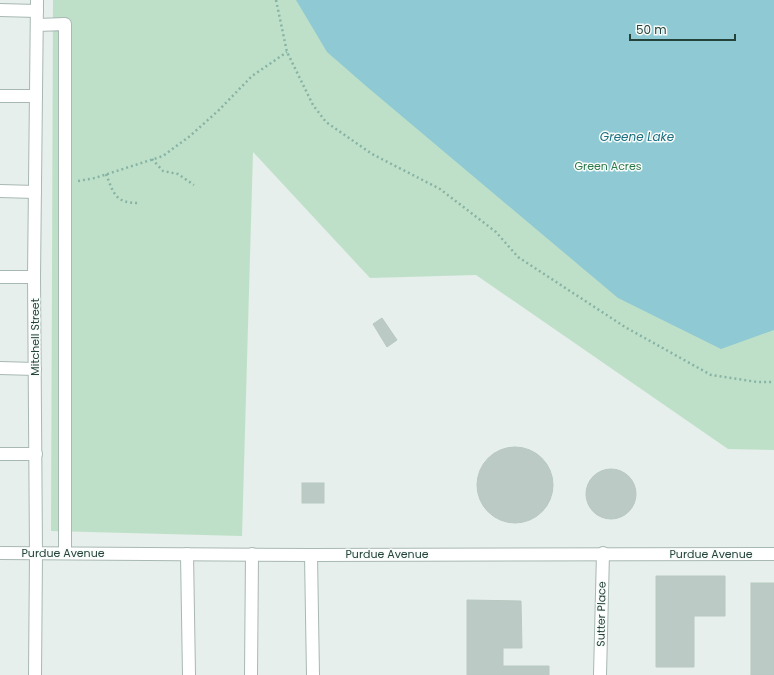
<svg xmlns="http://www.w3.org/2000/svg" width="774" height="675" font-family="Poppins,sans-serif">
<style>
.green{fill:#bfe0c8}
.water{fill:#8ec9d4}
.building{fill:#bbcac4;stroke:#b8c9c2}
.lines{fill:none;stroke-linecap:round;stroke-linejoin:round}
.minor-casing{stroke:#a8b8b2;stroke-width:14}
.path{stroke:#86b3a5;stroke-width:2.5;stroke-dasharray:2 3;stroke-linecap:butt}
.minor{stroke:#fff;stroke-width:12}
.labels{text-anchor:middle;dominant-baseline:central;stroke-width:3;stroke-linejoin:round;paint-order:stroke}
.park-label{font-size:11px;fill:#2d7a4b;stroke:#f7fbf9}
.street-label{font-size:11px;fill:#24423a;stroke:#f7fbf9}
.water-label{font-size:12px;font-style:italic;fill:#1c6f80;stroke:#f7fbf9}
</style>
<rect width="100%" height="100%" fill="#e6efeb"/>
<polygon class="green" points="53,0 774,0 774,450 728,449 476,275 370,278 253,152 242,536 51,531"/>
<polygon class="water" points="296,0 774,0 774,330 721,349 618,298 366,86 327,52"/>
<g class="building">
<polygon points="382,318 397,340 387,347 373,324"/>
<circle cx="515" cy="485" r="38"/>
<circle cx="611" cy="494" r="25"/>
<rect x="302" y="483" width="22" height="20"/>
<polygon points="656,576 725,576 725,616 694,616 694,667 656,667"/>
<rect x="751" y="583" width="23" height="92"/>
<polygon points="467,600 521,601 522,648 503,648 503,666 549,666 549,675 467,675"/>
</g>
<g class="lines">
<defs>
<g id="minor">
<polyline points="0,10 37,11"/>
<polyline points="37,25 65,24 65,553"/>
<polyline points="0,96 36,96"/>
<polyline points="0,191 35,192"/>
<polyline points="0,277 34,277"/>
<polyline points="0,368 35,369"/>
<polyline points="0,454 36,454"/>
<polyline points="0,553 311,555 774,554"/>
<polyline points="187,554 189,675"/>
<polyline points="311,555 313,675"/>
<polyline points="35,675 36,553 34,277 37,0"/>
<polyline points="251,675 252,554"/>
<polyline points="600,675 603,553"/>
</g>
</defs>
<use href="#minor" class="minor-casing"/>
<g class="path">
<polyline points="276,0 287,52 313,105 326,122 372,154 440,189 496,232 518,257 625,327 711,375 757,382 774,382"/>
<polyline points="152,159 163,171 178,174 194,185"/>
<path d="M106 174C114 194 115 203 139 203"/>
<polyline points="78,181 95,178 163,156 190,136 219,110 252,76 287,52"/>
</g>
<use href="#minor" class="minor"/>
</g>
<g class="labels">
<g class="park-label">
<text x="608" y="166">Green Acres</text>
</g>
<g class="street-label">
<text transform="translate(35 337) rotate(-90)">Mitchell Street</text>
<text x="63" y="553">Purdue Avenue</text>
<text x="387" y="554">Purdue Avenue</text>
<text x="711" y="554">Purdue Avenue</text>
<text transform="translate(601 614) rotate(-89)">Sutter Place</text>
</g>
<g class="water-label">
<text x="637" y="136">Greene Lake</text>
</g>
</g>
<path d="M630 34v6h105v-6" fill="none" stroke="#24423a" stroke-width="2"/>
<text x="636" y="34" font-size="12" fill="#24423a" stroke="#f7fbf9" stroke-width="3" paint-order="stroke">50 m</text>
</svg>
